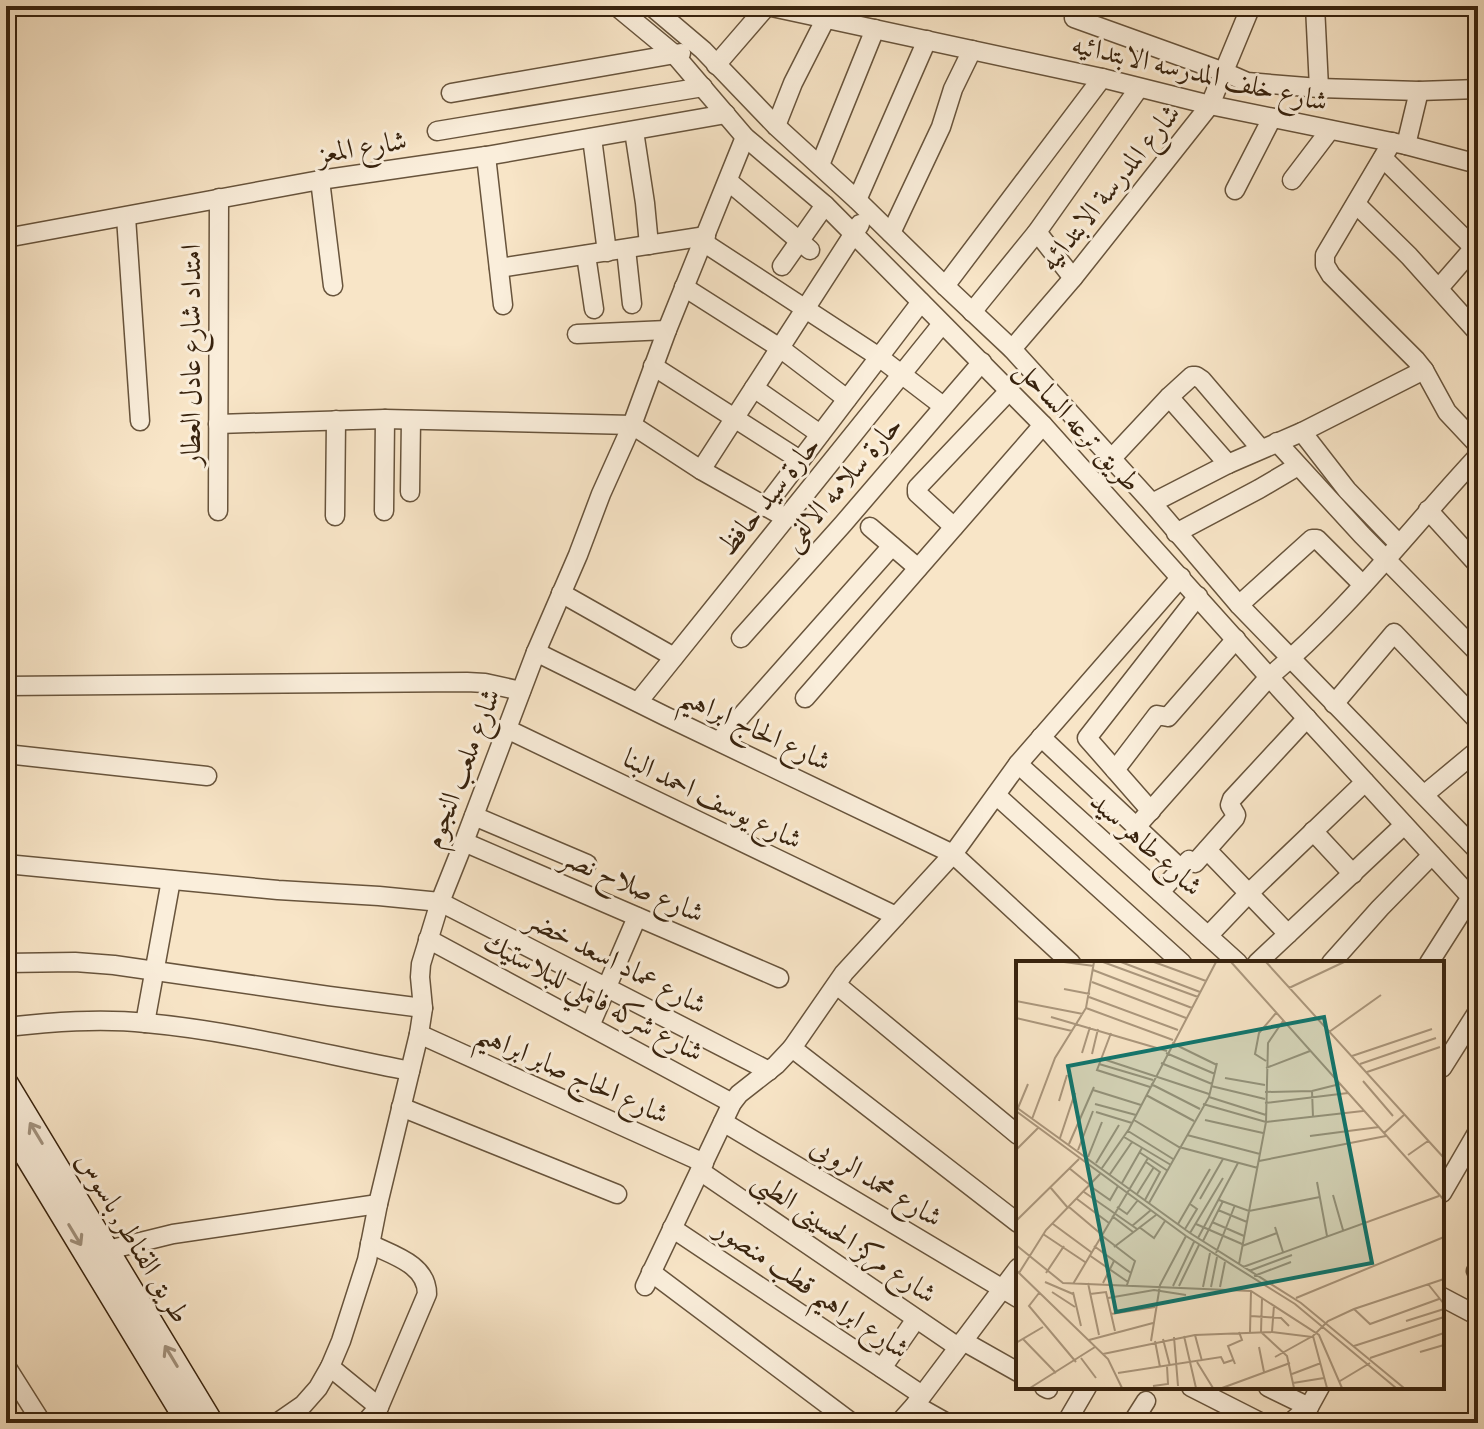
<svg xmlns="http://www.w3.org/2000/svg" width="1484" height="1429" font-family="'EB Garamond',Amiri,serif">
<style>
.lines{fill:none;stroke-linecap:round;stroke-linejoin:round}
.street-casing{stroke:#68543c;stroke-width:21}
.secondary-casing{stroke:#38230e;stroke-width:27}
.street{stroke:#faeedb;stroke-width:18}
.secondary{stroke:#faeedb;stroke-width:24}
.oneway{stroke:#a3937f}
.labels{text-anchor:middle;dominant-baseline:central;stroke-width:6;stroke-linejoin:round;paint-order:stroke}
.street-label{font-size:28px;fill:#38230e;stroke:#faeedb}
.inset-road{fill:none;stroke:#ab977d;stroke-width:2}
.view{fill:#0f766e;fill-opacity:0.15;stroke:#0f766e;stroke-width:4}
.inset-edge{fill:none;stroke:#38230e;stroke-width:4}
</style>
<rect width="100%" height="100%" fill="#f8e5c7"/>
<filter id="stains"><feTurbulence type="fractalNoise" baseFrequency=".0025" numOctaves="4"/><feColorMatrix values="0 0 0 0 .2 0 0 0 0 .09 0 0 0 0 .02 0 0 0 .5 -.17"/></filter>
<radialGradient id="worn" r=".72"><stop offset=".6" stop-color="#630" stop-opacity="0"/><stop offset="1" stop-color="#630" stop-opacity=".3"/></radialGradient>
<g class="lines">
<defs>
<g id="street">
<polyline points="616,6 674,54 745,137 825,205 1043,425 1269,677 1478,905"/>
<polyline points="651,6 703,50 776,126 857,200 945,286 1012,349 1152,503 1239,605 1478,851"/>
<polyline points="767,6 1102,78 1210,105 1406,145 1478,164"/>
<polyline points="1315,6 1319,88"/>
<polyline points="1074,18 1224,72 1247,82 1319,88 1419,91 1478,89"/>
<polyline points="716,65 767,6"/>
<polyline points="451,93 681,53"/>
<polyline points="776,126 793,83 826,18"/>
<polyline points="437,131 703,87"/>
<polyline points="634,131 645,203 649,245"/>
<polyline points="592,138 607,252"/>
<polyline points="1392,142 1325,255 1325,265 1331,275 1416,360 1424,370 1447,412 1478,445"/>
<polyline points="1406,145 1419,91"/>
<polyline points="486,156 503,305"/>
<polyline points="1383,158 1478,252"/>
<polyline points="820,165 875,29"/>
<polyline points="320,180 333,286"/>
<polyline points="1292,180 1330,130"/>
<polyline points="728,181 810,250"/>
<polyline points="1235,190 1272,118"/>
<polyline points="857,200 927,40"/>
<polyline points="1356,204 1409,256 1478,333"/>
<polyline points="126,217 140,421"/>
<polyline points="1037,232 1073,278"/>
<polyline points="891,233 941,127 953,89 972,50"/>
<polyline points="6,238 320,180 486,156 726,114"/>
<polyline points="703,242 879,357 943,406"/>
<polyline points="626,249 632,304"/>
<polyline points="586,255 594,309"/>
<polyline points="782,266 825,205"/>
<polyline points="499,268 706,236"/>
<polyline points="945,286 1102,78"/>
<polyline points="684,287 780,348 847,399"/>
<polyline points="1439,288 1478,243"/>
<polyline points="972,312 1037,232 1139,88"/>
<polyline points="577,334 667,330"/>
<polyline points="1012,349 1073,278 1210,105 1251,6"/>
<polyline points="653,366 800,460"/>
<polyline points="754,388 820,434"/>
<polyline points="1169,397 1228,464"/>
<polyline points="218,424 385,419 632,425 701,470 786,518"/>
<polyline points="1302,432 1347,490 1399,544"/>
<polyline points="1277,442 1362,535 1478,653"/>
<polyline points="1111,459 1169,397 1192,376 1196,376 1202,380 1261,449"/>
<polyline points="701,470 860,224"/>
<polyline points="410,492 411,420"/>
<polyline points="1152,503 1228,464 1302,432 1424,370"/>
<polyline points="765,507 921,302"/>
<polyline points="1428,510 1478,565"/>
<polyline points="218,511 219,198"/>
<polyline points="384,511 385,419"/>
<polyline points="335,516 336,420"/>
<polyline points="870,527 918,568"/>
<polyline points="954,527 917,493 917,488 1009,391"/>
<polyline points="1176,533 1259,489 1298,466"/>
<polyline points="561,593 674,657"/>
<polyline points="1239,605 1312,539 1317,539 1363,585"/>
<polyline points="741,638 843,524 982,362"/>
<polyline points="536,652 665,716 953,854 1071,963"/>
<polyline points="6,686 467,682 485,683 521,691"/>
<polyline points="805,698 1043,425"/>
<polyline points="638,702 942,324"/>
<polyline points="1334,704 1394,633 1478,721"/>
<polyline points="507,729 896,916"/>
<polyline points="1041,737 1181,869"/>
<polyline points="719,741 892,546"/>
<polyline points="6,754 207,776"/>
<polyline points="1018,764 1238,963"/>
<polyline points="1115,770 1157,715 1168,717 1236,639"/>
<polyline points="1425,794 1478,750"/>
<polyline points="996,795 1182,963"/>
<polyline points="1151,811 1087,738 1198,596"/>
<polyline points="474,816 587,864"/>
<path d="M1136 827 1269 677C1347 612 1409 530 1478 456"/>
<polyline points="1313,831 1353,874"/>
<polyline points="464,842 779,978"/>
<polyline points="1207,850 1288,934"/>
<polyline points="6,864 278,890 379,896 440,902 769,1071"/>
<polyline points="1160,892 1189,860 1195,863 1235,818 1236,815 1230,805 1232,799 1307,718"/>
<polyline points="1208,936 1249,893 1365,782"/>
<polyline points="428,939 732,1103"/>
<polyline points="6,963 75,962 114,965 329,996 423,1008"/>
<polyline points="1257,963 1404,825"/>
<polyline points="1331,963 1380,908 1432,855"/>
<polyline points="1429,963 1471,897"/>
<polyline points="837,985 1018,1135"/>
<polyline points="145,1023 171,880"/>
<polyline points="590,1026 637,917"/>
<path d="M6 1027C52 1022 100 1018 146 1023 235 1031 322 1054 410 1071"/>
<polyline points="419,1034 704,1163"/>
<polyline points="792,1048 1018,1223"/>
<polyline points="1442,1068 1478,1011"/>
<polyline points="401,1107 617,1194"/>
<polyline points="723,1122 1018,1298"/>
<polyline points="700,1171 958,1347"/>
<polyline points="1442,1193 1478,1131"/>
<polyline points="672,1228 922,1395"/>
<polyline points="108,1250 173,1234 378,1204"/>
<polyline points="1476,1271 1478,1268"/>
<polyline points="651,1272 852,1423"/>
<polyline points="645,1286 732,1103 739,1094 776,1065 792,1048 844,973 953,854 1018,764 1181,577"/>
<polyline points="1442,1297 1478,1316"/>
<polyline points="963,1341 1018,1372"/>
<polyline points="6,1366 42,1423"/>
<polyline points="330,1367 379,1407"/>
<polyline points="882,1368 916,1319"/>
<polyline points="1044,1387 1048,1389"/>
<polyline points="1191,1387 1262,1423"/>
<polyline points="1268,1387 1309,1407"/>
<polyline points="915,1405 947,1423"/>
<polyline points="277,1423 303,1405 318,1388 330,1367 341,1341 367,1260 378,1204 419,1034 423,1008 420,977 421,964 440,902 464,842 536,652 578,555 601,494 632,425 667,330 745,137"/>
<path d="M365 1423 379 1407 427 1294C427 1264 392 1255 370 1244"/>
<polyline points="899,1423 915,1405 1018,1268"/>
<polyline points="1066,1423 1087,1387"/>
<polyline points="1132,1423 1146,1401"/>
<polyline points="1290,1423 1309,1407 1320,1387"/>
</g>
<g id="secondary">
<polyline points="6,1084 211,1423"/>
<polyline points="6,1121 189,1423"/>
</g>
</defs>
<use href="#street" class="street-casing"/>
<use href="#secondary" class="secondary-casing"/>
<use href="#street" class="street"/>
<use href="#secondary" class="secondary"/>
</g>
<defs><path id="oneway-shaft" d="M-6 0H5M1.5-3L5.5 0L1.5 3" fill="none" stroke-width="1.6" stroke-linecap="round" stroke-linejoin="round" transform="scale(2)"/></defs>
<g class="oneway">
<use href="#oneway-shaft" transform="translate(36 1133) rotate(-121)"/>
<use href="#oneway-shaft" transform="translate(75 1235) rotate(59)"/>
<use href="#oneway-shaft" transform="translate(171 1356) rotate(-121)"/>
</g>
<g class="labels">
<g class="street-label">
<text transform="translate(1200 72) rotate(13)">شارع خلف المدرسه الابتدائيه</text>
<text transform="translate(362 146) rotate(-9)">شارع المعز</text>
<text transform="translate(1109 187) rotate(-51)">شارع المدرسة الابتدائيه</text>
<text transform="translate(190 355) rotate(-90)">امتداد شارع عادل العطار</text>
<text transform="translate(1079 425) rotate(47)">طريق ترعه الساحل</text>
<text transform="translate(841 482) rotate(-49)">حارة سلامه الالفى</text>
<text transform="translate(768 495) rotate(-51)">حارة سيد حافظ</text>
<text transform="translate(756 728) rotate(25)">شارع الحاج ابراهيم</text>
<text transform="translate(461 768) rotate(-69)">شارع ملعب النجوم</text>
<text transform="translate(713 798) rotate(26)">شارع يوسف احمد البنا</text>
<text transform="translate(1147 843) rotate(42)">شارع طاهر سيد</text>
<text transform="translate(633 884) rotate(23)">شارع صلاح نصر</text>
<text transform="translate(617 961) rotate(27)">شارع عماد اسعد خضر</text>
<text transform="translate(594 996) rotate(28)">شارع شركه فاملي للبلاستيك</text>
<text transform="translate(573 1073) rotate(24)">شارع الحاج صابر ابراهيم</text>
<text transform="translate(877 1181) rotate(31)">شارع محمد الروبى</text>
<text transform="translate(845 1236) rotate(34)">شارع مركز الحسينى الطبى</text>
<text transform="translate(134 1237) rotate(59)">طريق القناطر, باسوس</text>
<text transform="translate(813 1288) rotate(34)">شارع ابراهيم قطب منصور</text>
</g>
</g>
<g transform="translate(1016 961)">
<rect width="428" height="428" fill="#f8e5c7"/>
<path class="inset-road" d="M48 1 78 5M87 1 182 36M105 1 184 31M138 1 190 20M215 1 428 239M250 1 428 197M77 9 176 47M76 21 170 57M273 27 328 1M48 28 74 33M73 36 162 69M0 40 67 53M70 47 157 79M35 56 151 90M0 57 56 70M313 71 365 34M95 72 81 109 134 126M156 82 201 104M66 92 74 66M150 92 199 113M76 93 82 68M336 95 416 68M87 98 193 133M250 100 239 93 243 72 260 52M145 102 196 123M83 103 137 119M344 103 420 77M250 107 294 90M351 111 424 86M209 117 249 124M347 120 377 155M135 123 184 148M195 125 249 138M77 129 125 144M296 130 297 156M249 131 296 130 324 123M130 134 178 160M193 136 250 154M43 140 51 114M249 142 332 132M79 143 120 154M187 143 250 161 347 150M0 146 174 272 285 342 388 427M2 147 12 123M0 150 170 275 279 343 380 427M80 151 116 162M16 158 39 97 70 47 78 1M118 159 163 186 242 207M189 159 247 172M112 170 157 198M368 172 389 153M171 174 244 193M294 175 363 166M108 176 155 204M44 177 59 132M53 183 78 126M0 189 22 167M62 189 77 150M123 191 152 210M392 194 412 180M72 196 86 161M243 200 370 175M80 202 103 164M53 207 74 224M86 207 113 168 200 1M94 213 116 181M301 221 311 275M106 222 126 187M74 225 94 239 102 225M34 226 52 247M68 231 121 268M121 233 138 206M317 234 327 269M61 238 93 262M184 238 207 198M129 239 144 211 130 201M203 239 233 250 304 236M133 242 193 136 201 102M53 246 85 273M101 246 111 253 122 239M202 249 231 261M96 255 117 271M0 260 63 198M196 261 228 275M37 263 75 291M162 263 194 208M180 263 226 283M116 265 135 249M123 266 138 277 149 260M259 266 267 291M169 268 181 248 174 243M174 272 207 217M27 273 69 301M85 274 119 300 111 324M182 277 222 202M187 280 207 240M0 284 47 322 235 330 303 374 326 427M78 285 115 312M226 285 261 272M98 286 140 254M200 292 219 244M73 294 112 321M223 303 250 161 252 82 267 60M227 306 423 235M0 309 92 398 106 427M233 310 276 294M3 312 30 269 84 213M30 312 48 285M238 315 275 301M29 321 57 333M72 322 83 374M87 322 98 300M57 323 132 197M412 323 428 343M157 325 178 281M163 325 183 284M187 326 194 292M195 326 201 296M204 326 209 301M36 331 59 346M57 331 65 365M23 332 13 345 60 401M74 333 90 331 99 370M92 337 138 329 170 334M246 337 245 371 271 395 278 427M280 337 428 276M338 348 354 363 423 338M95 353 139 346M235 355 265 357 273 365M390 360 428 348M234 371 235 330M256 371 258 344M179 374 186 400M168 375 180 427M297 375 311 427M158 376 162 425M7 378 40 412M147 378 154 405M73 379 137 362M135 380 144 324 170 275M139 380 144 406M0 382 27 366M338 385 428 356M243 386 248 411M404 391 428 384M87 393 179 374 256 371 296 376 312 360 338 348 428 318M259 396 295 376M65 397 80 417M354 397 428 372M181 401 197 427M219 403 212 385 226 379 223 371M102 412 205 396 208 402 217 399M276 413 305 402M324 420 354 402M277 422 308 417M137 425 152 423 151 405M14 427 79 386M206 427 274 402"/>
<path class="view" d="M308 56 356 302 100 351 52 105Z"/>
<rect width="428" height="428" class="inset-edge"/>
</g>
<rect width="1484" height="1429" fill="none" stroke="#f8e5c7" stroke-width="32"/>
<rect x="8" y="8" width="1468" height="1413" fill="none" stroke="#38230e" stroke-width="4"/>
<rect x="16" y="16" width="1452" height="1397" fill="none" stroke="#38230e" stroke-width="2"/>
<rect width="100%" height="100%" filter="url(#stains)"/>
<rect width="100%" height="100%" fill="url(#worn)"/>
</svg>
